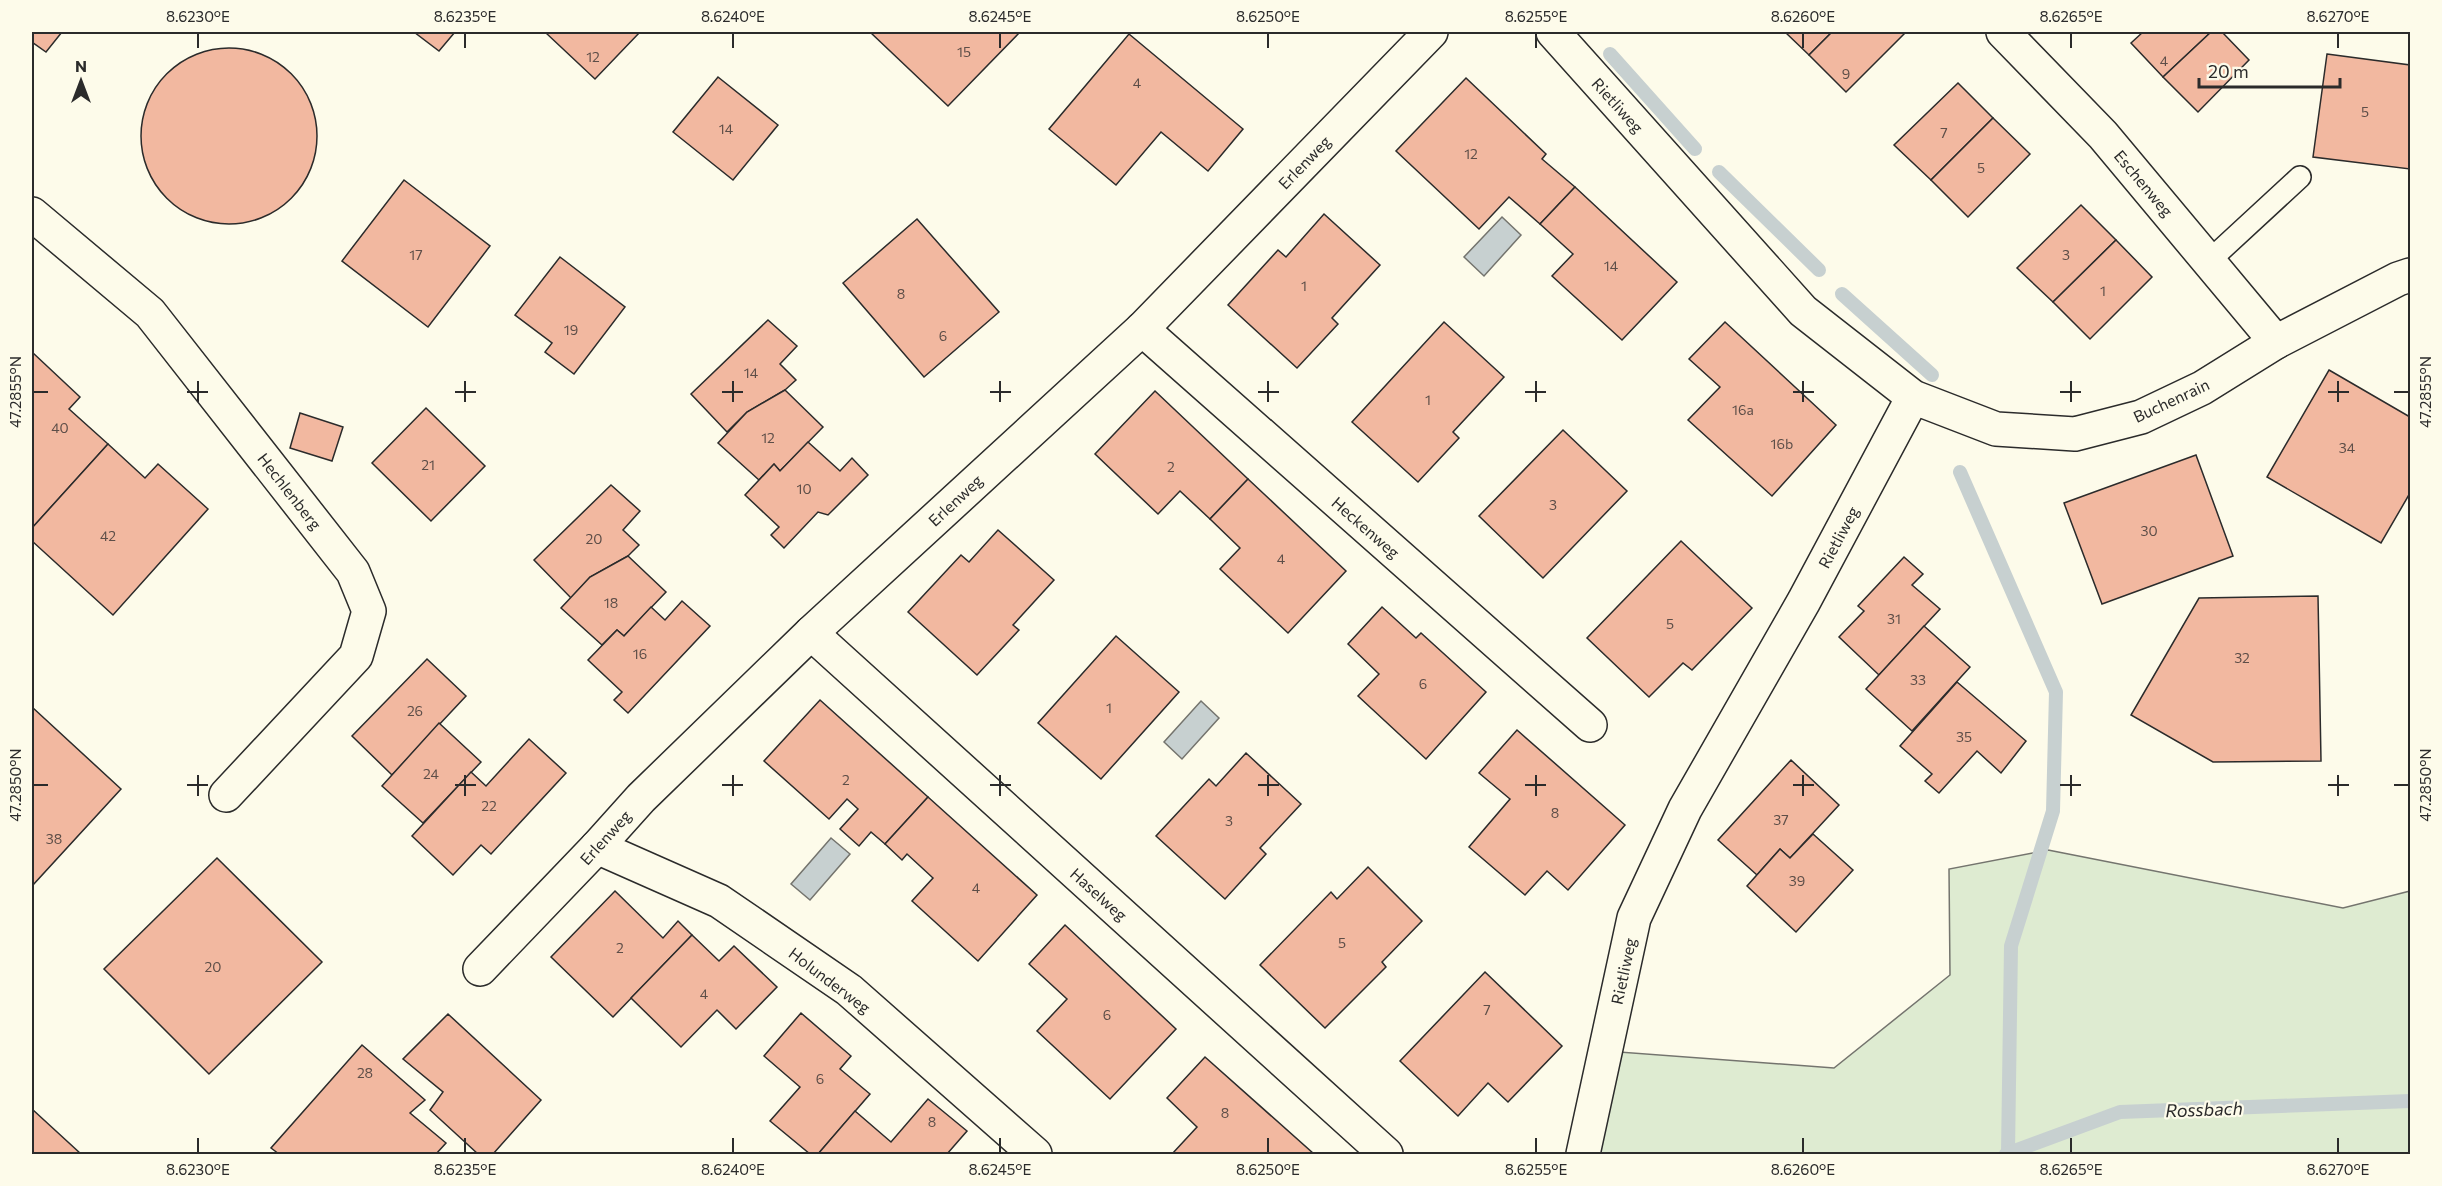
<svg xmlns="http://www.w3.org/2000/svg" width="2442" height="1186" font-family="Commissioner,sans-serif">
<style>
.green{fill:#deebd1;stroke:#74746e;stroke-width:1.5}
.water{fill:#c7d0d0;stroke:#74746e;stroke-width:1.5}
.lines{fill:none;stroke-linecap:round;stroke-linejoin:round}
.stream{stroke:#c7d0d0;stroke-width:14}
.building{fill:#f2b8a0;stroke:#2b2b2b;stroke-width:1.5}
.service-casing{stroke:#2b2b2b;stroke-width:24}
.minor-casing{stroke:#2b2b2b;stroke-width:36}
.service{stroke:#fdfbea;stroke-width:21}
.minor{stroke:#fdfbea;stroke-width:33}
.ticks{fill:none;stroke:#2b2b2b;stroke-width:2}
.labels{text-anchor:middle;dominant-baseline:central;stroke-width:4.5;stroke-linejoin:round;paint-order:stroke}
.number-label{font-size:14px;fill:#5d4e48}
.street-label{font-size:16px;fill:#2b2b2b;stroke:#fdfbea}
.water-label{font-size:18px;font-style:italic;fill:#2b2b2b;stroke:#fdfbea}
.neatline{fill:none;stroke:#2b2b2b;stroke-width:2}
.ticks-label{font-size:15px;text-anchor:middle;fill:#2b2b2b}
</style>
<rect width="100%" height="100%" fill="#fdfbea"/>
<polygon class="green" points="2048,850 2343,908 2410,891 2410,1154 1583,1154 1606,1051 1834,1068 1950,975 1949,869"/>
<g class="water">
<polygon points="1502,217 1521,235 1484,276 1464,257"/>
<polygon points="1201,701 1219,718 1182,759 1164,742"/>
<polygon points="831,838 850,854 810,900 791,884"/>
</g>
<g class="lines">
<g class="stream">
<polyline points="1610,54 1695,149"/>
<polyline points="1719,172 1819,270"/>
<polyline points="1842,294 1932,375"/>
<polyline points="1960,472 2056,692 2053,811 2011,946 2008,1153"/>
<polyline points="2006,1154 2120,1112 2410,1101"/>
</g>
</g>
<g class="building">
<polygon points="32,32 62,32 46,52 32,42"/>
<polygon points="414,32 455,32 439,51"/>
<polygon points="548,32 640,32 595,79 546,33"/>
<polygon points="870,32 1020,32 948,106"/>
<polygon points="1785,32 1832,32 1809,55"/>
<polygon points="1832,32 1906,32 1846,92 1809,55"/>
<polygon points="2143,32 2211,32 2163,77 2131,43"/>
<polygon points="2211,32 2222,32 2249,60 2198,112 2163,77"/>
<polygon points="1129,34 1243,129 1208,171 1161,132 1116,185 1049,129"/>
<circle cx="229" cy="136" r="88"/>
<polygon points="2327,54 2410,65 2410,169 2313,157"/>
<polygon points="718,77 778,125 733,180 673,132"/>
<polygon points="1466,78 1546,154 1542,159 1575,187 1540,224 1509,197 1479,229 1396,151"/>
<polygon points="1958,83 1993,118 1931,180 1894,145"/>
<polygon points="1993,118 2030,154 1968,217 1931,180"/>
<polygon points="404,180 490,246 428,327 342,261"/>
<polygon points="1575,187 1677,282 1622,340 1552,276 1573,254 1540,224"/>
<polygon points="2081,205 2116,240 2053,302 2017,268"/>
<polygon points="1324,214 1380,265 1332,318 1338,324 1297,368 1228,305 1278,250 1286,257"/>
<polygon points="917,219 999,312 924,377 843,283"/>
<polygon points="2116,240 2152,277 2090,339 2053,302"/>
<polygon points="560,257 625,307 574,374 545,352 552,343 515,315"/>
<polygon points="768,320 797,346 780,364 796,380 785,390 747,412 727,432 691,394"/>
<polygon points="1444,322 1504,377 1453,432 1459,438 1418,482 1352,422"/>
<polygon points="1725,322 1836,425 1772,496 1688,420 1720,387 1689,359"/>
<polygon points="32,352 80,397 69,409 108,444 32,528"/>
<polygon points="2329,370 2410,417 2410,493 2381,543 2267,477"/>
<polygon points="785,390 823,427 780,471 774,464 759,480 718,443 747,412"/>
<polygon points="1155,391 1248,479 1210,519 1180,491 1158,514 1095,454"/>
<polygon points="426,408 485,466 431,521 372,463"/>
<polygon points="300,413 343,427 332,461 290,448"/>
<polygon points="1563,430 1627,491 1543,578 1479,516"/>
<polygon points="808,442 840,471 852,458 868,475 828,515 818,512 784,548 771,535 779,527 745,495 774,464 780,471"/>
<polygon points="108,444 145,478 158,464 208,509 113,615 32,541 32,528"/>
<polygon points="2196,455 2233,556 2102,604 2064,503"/>
<polygon points="1248,479 1346,571 1288,633 1220,569 1240,548 1210,519"/>
<polygon points="611,485 640,511 623,530 639,545 628,556 590,577 571,598 534,560"/>
<polygon points="998,530 1054,580 1013,625 1019,630 977,675 908,612 961,555 969,562"/>
<polygon points="1681,541 1752,608 1692,670 1683,663 1649,697 1587,638"/>
<polygon points="628,556 666,592 624,636 617,630 602,645 561,608 590,577"/>
<polygon points="1904,557 1923,574 1912,585 1940,609 1879,675 1839,637 1864,611 1858,606"/>
<polygon points="2318,596 2321,761 2213,762 2131,715 2199,598"/>
<polygon points="682,601 710,626 628,713 614,700 622,692 588,660 617,630 624,636 651,607 665,620"/>
<polygon points="1382,607 1416,638 1421,633 1486,692 1426,759 1358,696 1379,674 1348,644"/>
<polygon points="1924,626 1970,667 1912,731 1866,689"/>
<polygon points="1116,636 1179,692 1101,779 1038,723"/>
<polygon points="427,659 466,696 392,775 352,736"/>
<polygon points="1957,682 2026,741 2001,773 1977,751 1939,793 1925,781 1932,774 1900,746"/>
<polygon points="820,700 928,797 885,844 871,832 859,846 840,829 858,809 847,799 829,819 764,761"/>
<polygon points="32,707 121,789 32,886"/>
<polygon points="439,723 481,762 423,823 382,786"/>
<polygon points="1517,730 1625,825 1568,890 1547,871 1525,895 1469,847 1510,799 1479,773"/>
<polygon points="529,739 566,773 491,854 481,845 453,875 412,836 471,772 486,786"/>
<polygon points="1246,753 1301,804 1260,848 1266,854 1225,899 1156,836 1209,779 1216,786"/>
<polygon points="1791,760 1839,805 1790,858 1780,849 1757,875 1718,840"/>
<polygon points="928,797 1037,895 978,961 912,901 933,878 907,854 902,860 885,844"/>
<polygon points="1813,834 1853,870 1796,932 1747,886 1780,849 1790,858"/>
<polygon points="217,858 322,962 209,1074 104,969"/>
<polygon points="1368,867 1422,921 1382,962 1386,967 1325,1028 1260,965 1331,892 1337,899"/>
<polygon points="615,891 663,938 678,921 692,935 613,1017 551,957"/>
<polygon points="1065,925 1176,1029 1110,1099 1037,1031 1067,999 1029,964"/>
<polygon points="692,935 719,961 734,946 777,987 736,1029 717,1010 681,1047 631,998"/>
<polygon points="1485,972 1562,1046 1508,1102 1488,1083 1458,1116 1400,1061"/>
<polygon points="801,1013 851,1056 840,1069 870,1094 818,1154 810,1154 770,1121 800,1087 764,1056"/>
<polygon points="448,1014 541,1100 493,1154 478,1154 430,1110 443,1092 403,1059"/>
<polygon points="362,1045 425,1100 410,1113 446,1143 436,1154 279,1154 271,1148"/>
<polygon points="1205,1057 1314,1154 1172,1154 1197,1127 1167,1098"/>
<polygon points="928,1099 967,1131 947,1154 818,1154 855,1111 891,1142"/>
<polygon points="32,1109 81,1154 32,1154"/>
</g>
<g class="lines">
<defs>
<polyline id="service" points="2209,261 2300,177"/>
<g id="minor">
<polyline points="1553,32 1803,311 1913,397 1996,429 2075,434 2141,417 2202,388 2276,342 2398,279 2410,275"/>
<polyline points="2003,32 2103,135 2276,342"/>
<polyline points="32,214 150,313 353,572 369,611 356,656 226,795"/>
<polyline points="1142,329 1590,725"/>
<polyline points="811,633 1386,1154"/>
<polyline points="597,847 719,901 849,990 1035,1154"/>
<polyline points="480,969 597,847 641,798 811,633 1142,329 1431,32"/>
<polyline points="1583,1154 1634,918 1685,809 1804,601 1913,397"/>
</g>
</defs>
<use href="#service" class="service-casing"/>
<use href="#minor" class="minor-casing"/>
<use href="#service" class="service"/>
<use href="#minor" class="minor"/>
</g>
<path class="ticks" d="M198 33V48M465 33V48M733 33V48M1000 33V48M1268 33V48M1536 33V48M1803 33V48M2071 33V48M2338 33V48M198 381V402M465 381V402M733 381V402M1000 381V402M1268 381V402M1536 381V402M1803 381V402M2071 381V402M2338 381V402M33 392H48M187 392H208M455 392H476M722 392H743M990 392H1011M1258 392H1279M1525 392H1546M1793 392H1814M2060 392H2081M2328 392H2349M2394 392H2409M198 775V796M465 775V796M733 775V796M1000 775V796M1268 775V796M1536 775V796M1803 775V796M2071 775V796M2338 775V796M33 785H48M187 785H208M455 785H476M722 785H743M990 785H1011M1258 785H1279M1525 785H1546M1793 785H1814M2060 785H2081M2328 785H2349M2394 785H2409M198 1138V1153M465 1138V1153M733 1138V1153M1000 1138V1153M1268 1138V1153M1536 1138V1153M1803 1138V1153M2071 1138V1153M2338 1138V1153"/>
<g class="labels">
<g class="number-label">
<text x="964" y="51">15</text>
<text x="593" y="56">12</text>
<text x="2164" y="60">4</text>
<text x="1846" y="73">9</text>
<text x="1137" y="82">4</text>
<text x="2365" y="111">5</text>
<text x="726" y="128">14</text>
<text x="1944" y="132">7</text>
<text x="1471" y="153">12</text>
<text x="1981" y="167">5</text>
<text x="416" y="254">17</text>
<text x="2066" y="254">3</text>
<text x="1611" y="265">14</text>
<text x="1304" y="285">1</text>
<text x="2103" y="290">1</text>
<text x="901" y="293">8</text>
<text x="571" y="329">19</text>
<text x="943" y="335">6</text>
<text x="751" y="372">14</text>
<text x="1428" y="399">1</text>
<text x="1743" y="409">16a</text>
<text x="60" y="427">40</text>
<text x="768" y="437">12</text>
<text x="1782" y="443">16b</text>
<text x="2347" y="447">34</text>
<text x="428" y="464">21</text>
<text x="1171" y="466">2</text>
<text x="804" y="488">10</text>
<text x="1553" y="504">3</text>
<text x="2149" y="530">30</text>
<text x="108" y="535">42</text>
<text x="594" y="538">20</text>
<text x="1281" y="558">4</text>
<text x="611" y="602">18</text>
<text x="1894" y="618">31</text>
<text x="1670" y="623">5</text>
<text x="640" y="653">16</text>
<text x="2242" y="657">32</text>
<text x="1918" y="679">33</text>
<text x="1423" y="683">6</text>
<text x="1109" y="707">1</text>
<text x="415" y="710">26</text>
<text x="1964" y="736">35</text>
<text x="431" y="773">24</text>
<text x="846" y="779">2</text>
<text x="489" y="805">22</text>
<text x="1555" y="812">8</text>
<text x="1781" y="819">37</text>
<text x="1229" y="820">3</text>
<text x="54" y="838">38</text>
<text x="1797" y="880">39</text>
<text x="976" y="887">4</text>
<text x="1342" y="942">5</text>
<text x="620" y="947">2</text>
<text x="213" y="966">20</text>
<text x="704" y="993">4</text>
<text x="1487" y="1009">7</text>
<text x="1107" y="1014">6</text>
<text x="365" y="1072">28</text>
<text x="820" y="1078">6</text>
<text x="1225" y="1112">8</text>
<text x="932" y="1121">8</text>
</g>
<g class="street-label">
<text transform="translate(1618 105) rotate(48)">Rietliweg</text>
<text transform="translate(1304 162) rotate(-46)">Erlenweg</text>
<text transform="translate(2144 183) rotate(50)">Eschenweg</text>
<text transform="translate(2171 400) rotate(-25)">Buchenrain</text>
<text transform="translate(290 491) rotate(52)">Hechlenberg</text>
<text transform="translate(955 500) rotate(-43)">Erlenweg</text>
<text transform="translate(1366 527) rotate(41)">Heckenweg</text>
<text transform="translate(1838 537) rotate(-62)">Rietliweg</text>
<text transform="translate(605 837) rotate(-48)">Erlenweg</text>
<text transform="translate(1099 894) rotate(42)">Haselweg</text>
<text transform="translate(1623 971) rotate(-78)">Rietliweg</text>
<text transform="translate(830 980) rotate(37)">Holunderweg</text>
</g>
<g class="water-label">
<text transform="translate(2204 1109) rotate(-2)">Rossbach</text>
</g>
</g>
<rect width="2442" height="1186" fill="none" stroke="#fdfbea" stroke-width="66"/>
<g transform="translate(81 81)" stroke="#fdfbea" stroke-width="4.5" paint-order="stroke">
<path d="M0-4.5L10 22L0 15L-10 22Z" fill="#2b2b2b"/>
<text y="-9" font-size="16" font-weight="bold" text-anchor="middle" fill="#2b2b2b">N</text>
</g>
<path d="M2199 78v9h141v-9" fill="none" stroke="#2b2b2b" stroke-width="3"/>
<text x="2208" y="78" font-size="18" fill="#2b2b2b" stroke="#fdfbea" stroke-width="4.5" paint-order="stroke">20 m</text>
<rect x="33" y="33" width="2376" height="1120" class="neatline"/>
<g class="ticks-label">
<text x="198" y="22">8.6230°E</text>
<text x="465" y="22">8.6235°E</text>
<text x="733" y="22">8.6240°E</text>
<text x="1000" y="22">8.6245°E</text>
<text x="1268" y="22">8.6250°E</text>
<text x="1536" y="22">8.6255°E</text>
<text x="1803" y="22">8.6260°E</text>
<text x="2071" y="22">8.6265°E</text>
<text x="2338" y="22">8.6270°E</text>
<text transform="translate(16 392) rotate(-90)" y="5">47.2855°N</text>
<text transform="translate(2426 392) rotate(-90)" y="5">47.2855°N</text>
<text transform="translate(16 785) rotate(-90)" y="5">47.2850°N</text>
<text transform="translate(2426 785) rotate(-90)" y="5">47.2850°N</text>
<text x="198" y="1175">8.6230°E</text>
<text x="465" y="1175">8.6235°E</text>
<text x="733" y="1175">8.6240°E</text>
<text x="1000" y="1175">8.6245°E</text>
<text x="1268" y="1175">8.6250°E</text>
<text x="1536" y="1175">8.6255°E</text>
<text x="1803" y="1175">8.6260°E</text>
<text x="2071" y="1175">8.6265°E</text>
<text x="2338" y="1175">8.6270°E</text>
</g>
</svg>
